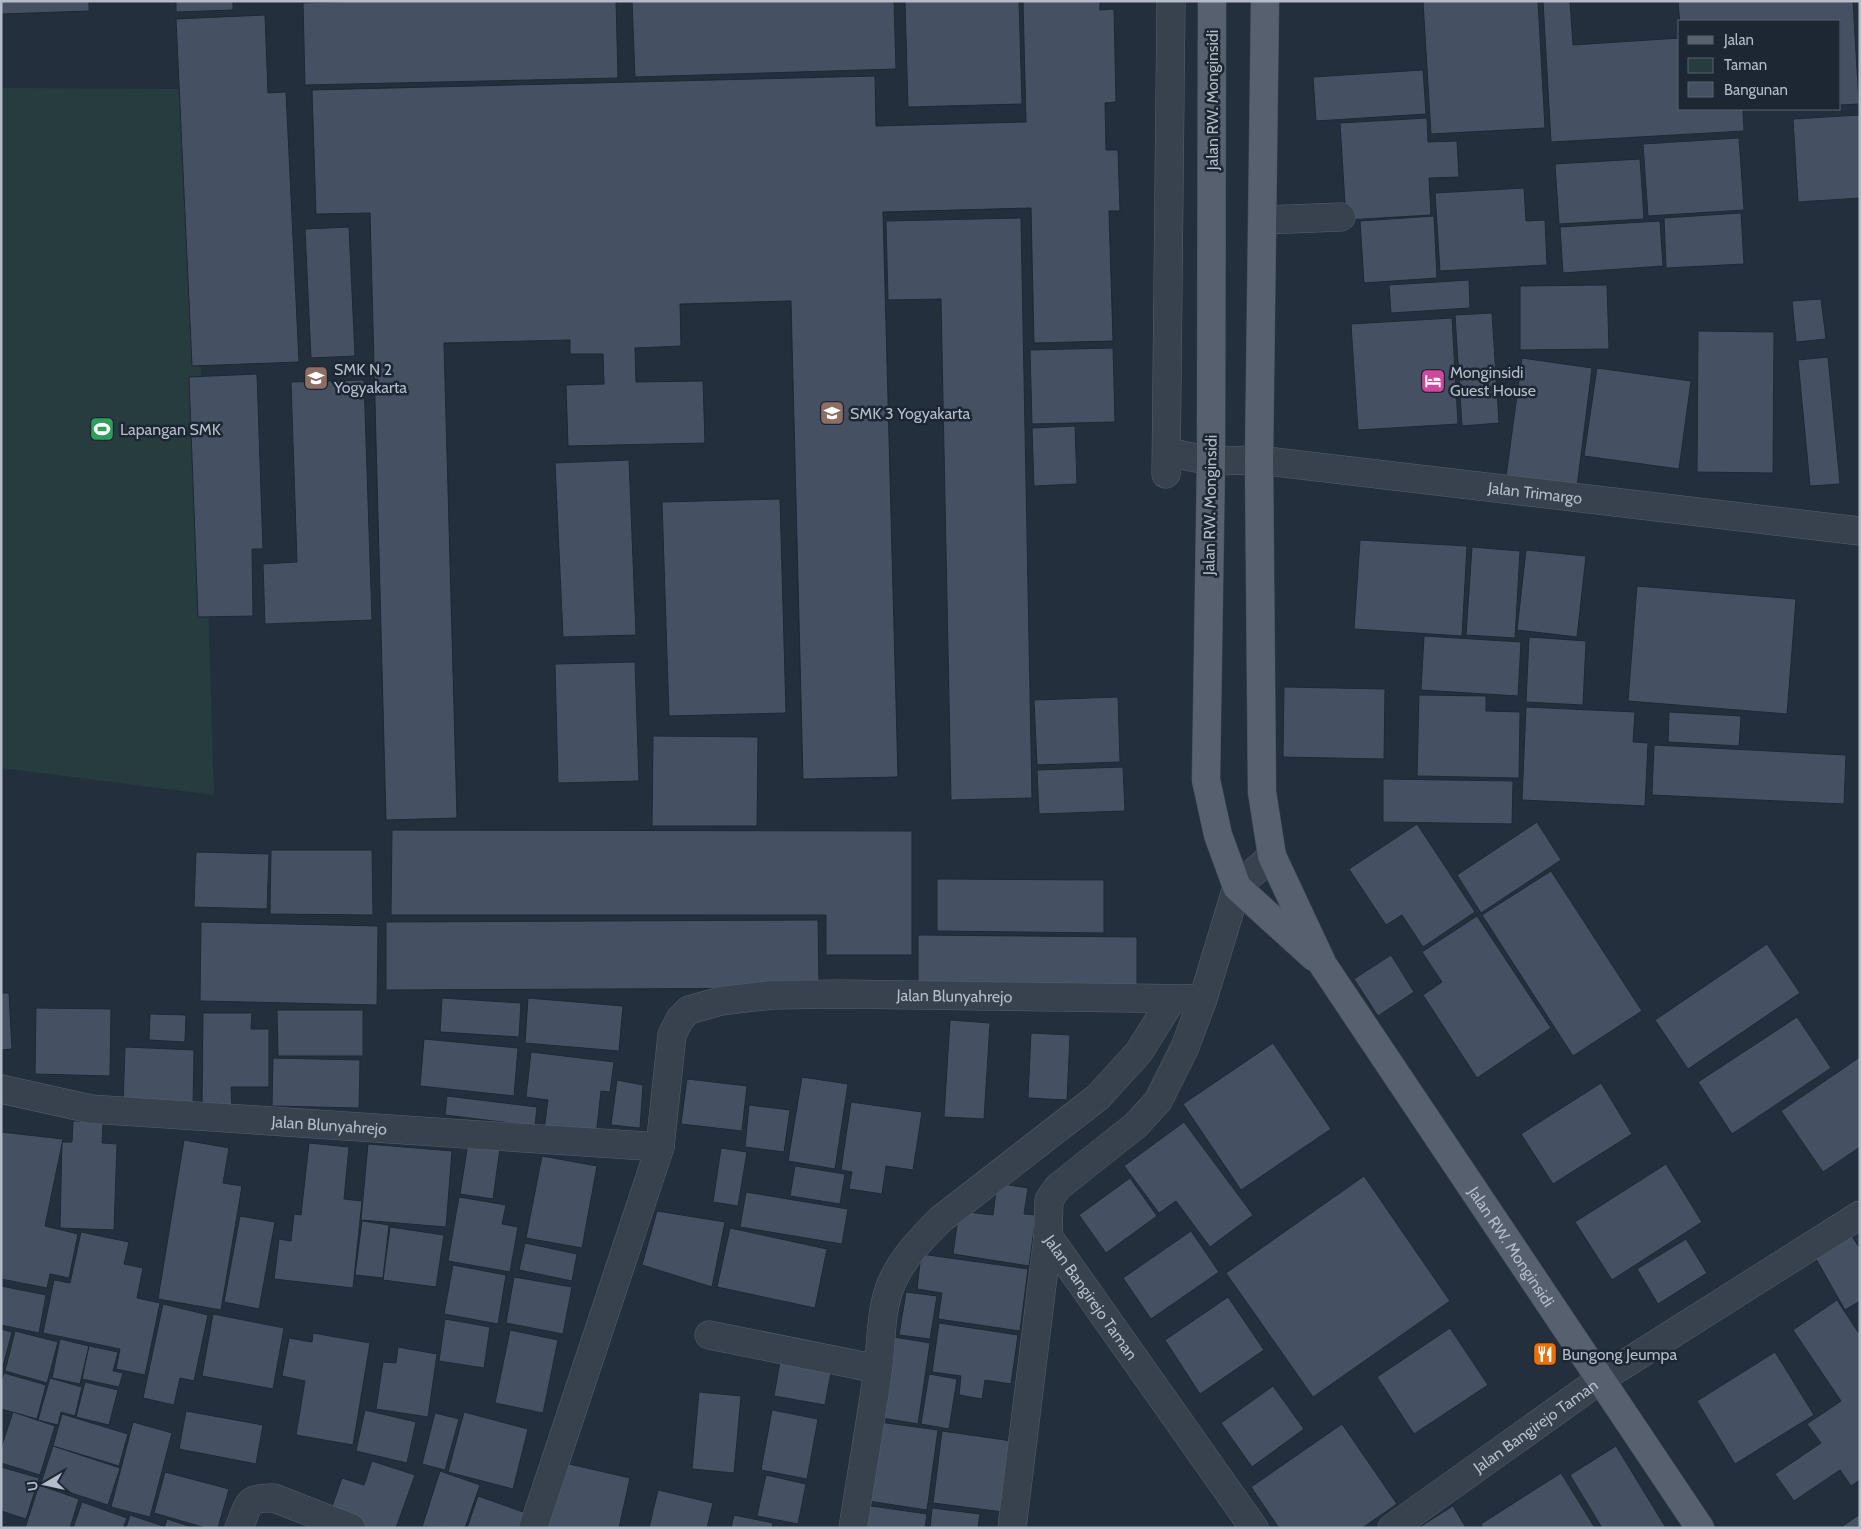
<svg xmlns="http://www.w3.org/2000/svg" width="1861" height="1529" font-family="Cabin,sans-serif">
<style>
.green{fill:#263c3f}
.building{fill:#455162;stroke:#1f2835;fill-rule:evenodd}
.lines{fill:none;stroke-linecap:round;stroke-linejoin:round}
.minor-casing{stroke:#565f6c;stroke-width:29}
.major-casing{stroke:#414a57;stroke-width:29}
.minor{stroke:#38414e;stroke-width:28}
.major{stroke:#56606e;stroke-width:28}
.labels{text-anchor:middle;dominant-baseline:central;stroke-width:5;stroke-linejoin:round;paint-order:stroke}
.street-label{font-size:16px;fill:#b4bcc9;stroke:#1d2633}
.poi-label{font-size:16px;fill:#b4bcc9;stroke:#1d2633;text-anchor:start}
</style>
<rect width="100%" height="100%" fill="#242f3e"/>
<polygon class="green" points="1,88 192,89 214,795 1,768"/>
<g class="building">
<polygon points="1,1 89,1 89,11 1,14"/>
<polygon points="176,1 233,1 233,10 176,12"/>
<polygon points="364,1 616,1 618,78 305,85 303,3"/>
<polygon points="632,1 894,1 896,69 635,77"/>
<polygon points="905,1 1019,1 1022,104 908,107"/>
<path d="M1023 1H1100V10L1114 9 1116 102 1105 103 1106 150H1118L1120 211H1109L1113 341 1034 343 1031 208 883 212 898 777 803 779 791 301 680 304 681 346 635 348 636 382 703 381 705 443 568 446 566 385 604 384 603 354H570V340L444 343 457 818 386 820 370 213 316 214 312 90 875 76 876 126 1026 122ZM782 150 785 246 675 249 674 234 631 236 628 156ZM597 157 600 237 432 243 430 163Z"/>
<polygon points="1023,1 1100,1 1100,10 1114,9 1116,102 1105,103 1106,150 1118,150 1120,211 1109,211 1113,341 1034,343 1031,208 883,212 898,777 803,779 791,301 680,304 681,346 635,348 636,382 703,381 705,443 568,446 566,385 604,384 603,354 570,354 570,340 444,343 457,818 386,820 370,213 316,214 312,90 875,76 876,126 1026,122"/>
<polygon points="1423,1 1538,1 1545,128 1431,134"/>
<polygon points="1543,1 1570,1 1573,45 1680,38 1680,109 1775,109 1743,111 1744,131 1551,142"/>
<polygon points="1678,1 1853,1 1859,104 1840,105 1840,21 1680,21 1680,25"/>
<polygon points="265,15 268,93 286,92 299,362 192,366 176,19"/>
<polygon points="1423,70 1426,114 1316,121 1313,77"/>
<polygon points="1860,115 1860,198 1798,202 1793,119"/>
<polygon points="1427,118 1428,142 1457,141 1459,177 1429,178 1431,215 1346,220 1340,123"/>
<polygon points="1739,138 1744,210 1648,216 1643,144"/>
<polygon points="1640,159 1644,219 1559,224 1555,164"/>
<polygon points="1524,188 1526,221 1545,220 1547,265 1440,271 1435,193"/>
<polygon points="1741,213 1744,264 1666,268 1664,218"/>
<polygon points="1434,216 1437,278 1364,283 1360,221"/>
<polygon points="1021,218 1032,798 951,800 941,299 888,300 886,221"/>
<polygon points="1660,221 1663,266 1563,273 1560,227"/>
<polygon points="349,227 355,356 311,358 305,229"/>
<polygon points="1469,280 1470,308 1391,313 1389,285"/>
<polygon points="1607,285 1609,349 1520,350 1520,286"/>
<polygon points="1821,299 1826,339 1796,342 1792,301"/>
<polygon points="1492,313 1499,423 1462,426 1455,315"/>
<polygon points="1452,318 1458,424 1358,430 1351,324"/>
<polygon points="1698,331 1774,332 1773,473 1697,472"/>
<polygon points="1113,348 1115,422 1032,424 1030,350"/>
<polygon points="1828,357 1840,484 1810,486 1798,360"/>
<polygon points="1522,358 1592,368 1577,487 1506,477"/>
<polygon points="1597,368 1691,381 1679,469 1584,456"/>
<polygon points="257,374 263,549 252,549 253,616 198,617 189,377"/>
<polygon points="364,380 372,620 265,624 263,564 297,562 291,382"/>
<polygon points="1075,426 1077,484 1034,486 1032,428"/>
<polygon points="629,460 636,635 563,637 555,463"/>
<polygon points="780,499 786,713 669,716 662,502"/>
<polygon points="1360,540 1467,546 1462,636 1354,629"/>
<polygon points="1472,547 1520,551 1515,638 1466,635"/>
<polygon points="1526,550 1586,556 1577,637 1517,630"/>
<polygon points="1637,586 1796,599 1787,714 1628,701"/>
<polygon points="1424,636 1521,642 1518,696 1421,690"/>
<polygon points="1529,637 1586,641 1583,705 1526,702"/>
<polygon points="635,662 639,781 558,783 555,664"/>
<polygon points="1284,687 1385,689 1384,759 1283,757"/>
<polygon points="1419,695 1486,696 1486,711 1520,712 1519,778 1417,776"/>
<polygon points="1118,697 1120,762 1037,765 1034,700"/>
<polygon points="1526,707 1635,712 1633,742 1648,743 1645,806 1522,800"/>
<polygon points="1669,712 1741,716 1739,746 1668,742"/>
<polygon points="653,736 758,737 757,826 652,826"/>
<polygon points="1654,745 1846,755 1844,804 1652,795"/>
<polygon points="1123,767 1125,811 1039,814 1037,770"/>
<polygon points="1383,779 1513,781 1512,824 1383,822"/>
<polygon points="1537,822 1561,860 1481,913 1457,875"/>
<polygon points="1417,824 1475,912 1423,947 1402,915 1386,925 1349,869"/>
<polygon points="392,830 912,831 912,955 826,955 826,915 391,915"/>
<polygon points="271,850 372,850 373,915 270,914"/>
<polygon points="196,852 269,854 267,909 194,907"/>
<polygon points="1551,871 1642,1011 1573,1056 1482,915"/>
<polygon points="937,879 1104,880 1104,933 937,931"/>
<polygon points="1477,916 1551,1028 1477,1078 1423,995 1442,982 1422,952"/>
<polygon points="818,920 819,988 386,990 386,922"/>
<polygon points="201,922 378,926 377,1005 200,1001"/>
<polygon points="918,935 1137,937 1137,992 918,990"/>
<polygon points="1767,944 1800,993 1688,1069 1655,1020"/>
<polygon points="1391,955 1414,992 1378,1016 1354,979"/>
<polygon points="1,993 9,993 12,1049 1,1050"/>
<polygon points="442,998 521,1003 519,1037 440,1032"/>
<polygon points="528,998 623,1006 619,1051 525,1043"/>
<polygon points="36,1008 111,1009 110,1076 35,1074"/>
<polygon points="277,1010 363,1010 363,1056 278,1056"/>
<polygon points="203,1013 252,1013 251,1029 269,1029 269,1087 231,1087 232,1109 202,1109"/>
<polygon points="150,1014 186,1015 185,1042 149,1040"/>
<polygon points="1797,1017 1831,1068 1732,1134 1698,1082"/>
<polygon points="950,1020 990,1023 984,1119 944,1117"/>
<polygon points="1031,1033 1070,1035 1067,1100 1028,1098"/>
<polygon points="424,1039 518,1048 514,1096 420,1086"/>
<polygon points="1273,1043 1331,1129 1241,1190 1183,1104"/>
<polygon points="125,1047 194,1050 193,1107 123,1106"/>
<polygon points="531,1052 614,1062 610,1092 601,1091 596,1136 544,1130 548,1100 526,1097"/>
<polygon points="1860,1057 1860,1147 1823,1172 1781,1111"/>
<polygon points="273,1058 360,1060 359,1108 272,1106"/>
<polygon points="802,1077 848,1084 835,1169 788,1161"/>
<polygon points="687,1079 747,1086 742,1131 681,1124"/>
<polygon points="617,1080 643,1085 640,1128 611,1125"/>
<polygon points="1601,1083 1632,1134 1553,1184 1521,1134"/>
<polygon points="447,1096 537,1107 535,1126 445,1115"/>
<polygon points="851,1102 922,1112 913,1170 886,1166 882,1194 849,1189 852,1172 841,1170"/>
<polygon points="749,1105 790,1110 784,1152 745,1147"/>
<polygon points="73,1121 103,1122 102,1143 117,1144 114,1230 60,1228 62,1142 72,1142"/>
<polygon points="1184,1122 1253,1215 1210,1247 1176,1201 1159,1213 1124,1166"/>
<polygon points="1,1132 63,1139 45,1226 78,1234 69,1278 50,1274 47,1288 1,1279"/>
<polygon points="184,1140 229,1148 223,1183 242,1186 221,1310 158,1299"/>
<polygon points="309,1143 349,1147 344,1199 362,1201 353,1288 274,1279 279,1239 291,1241 294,1214 301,1215"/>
<polygon points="468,1143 500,1148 493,1199 460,1194"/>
<polygon points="368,1144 452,1151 446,1227 361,1220"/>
<polygon points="721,1148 747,1152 738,1206 713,1202"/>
<polygon points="542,1156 597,1166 582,1248 526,1238"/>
<polygon points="1666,1164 1702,1222 1612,1280 1575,1222"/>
<polygon points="795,1166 845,1174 840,1204 790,1196"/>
<polygon points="1364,1176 1450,1301 1313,1397 1226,1273"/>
<polygon points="1130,1178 1157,1216 1106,1253 1079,1215"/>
<polygon points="997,1183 1028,1188 1024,1214 1036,1215 1029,1266 953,1254 959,1211 993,1215"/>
<polygon points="746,1192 848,1209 842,1244 740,1227"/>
<polygon points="459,1197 506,1205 502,1224 518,1227 510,1272 448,1261"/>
<polygon points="657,1211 725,1222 712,1287 642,1265"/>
<polygon points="240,1216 275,1222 259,1309 224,1302"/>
<polygon points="362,1221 389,1225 383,1278 355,1275"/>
<polygon points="390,1227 444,1235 436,1287 383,1280"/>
<polygon points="730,1228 827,1249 815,1308 717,1287"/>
<polygon points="1191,1231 1219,1272 1151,1319 1123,1278"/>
<polygon points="81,1232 129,1242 124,1264 143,1268 137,1298 160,1303 145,1375 116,1369 120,1349 43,1333 54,1280 70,1283"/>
<polygon points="1852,1236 1860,1249 1860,1301 1845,1310 1815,1257"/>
<polygon points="1686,1239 1707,1273 1658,1304 1637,1269"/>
<polygon points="525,1243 577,1254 572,1281 519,1270"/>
<polygon points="921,1254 1028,1269 1020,1331 938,1319 942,1293 917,1289"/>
<polygon points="453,1265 506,1275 498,1324 444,1314"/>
<polygon points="514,1277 572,1287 563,1334 506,1323"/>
<polygon points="1,1286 46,1295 39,1333 1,1325"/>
<polygon points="906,1292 937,1296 930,1339 899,1335"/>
<polygon points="1228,1297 1264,1350 1200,1394 1165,1340"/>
<polygon points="1837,1300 1860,1335 1860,1480 1851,1486 1840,1470 1794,1501 1775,1474 1821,1443 1807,1424 1841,1401 1793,1330"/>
<polygon points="163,1304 208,1315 194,1381 180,1378 174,1405 143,1398"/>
<polygon points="213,1314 284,1328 273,1389 202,1376"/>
<polygon points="445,1319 490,1327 484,1368 439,1361"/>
<polygon points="939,1323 1018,1335 1011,1384 985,1380 982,1399 959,1395 961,1376 932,1372"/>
<polygon points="1450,1328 1488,1385 1414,1434 1377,1377"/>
<polygon points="1,1329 12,1332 1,1374"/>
<polygon points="510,1330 558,1340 543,1413 495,1403"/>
<polygon points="15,1331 58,1342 47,1383 5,1371"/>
<polygon points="313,1333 370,1343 353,1445 296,1435 305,1381 282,1376 289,1338 312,1342"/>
<polygon points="894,1337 930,1343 918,1424 882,1418"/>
<polygon points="60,1339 89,1346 80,1384 52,1378"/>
<polygon points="89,1346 118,1352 113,1371 123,1373 119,1387 82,1379"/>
<polygon points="398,1347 437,1354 428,1417 376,1409 383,1362 396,1363"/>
<polygon points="1775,1352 1814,1415 1735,1464 1697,1401"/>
<polygon points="780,1362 831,1372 825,1405 774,1396"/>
<polygon points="4,1373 46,1385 37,1419 1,1409 1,1381"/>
<polygon points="929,1374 957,1379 949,1429 921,1424"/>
<polygon points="50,1378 82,1387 75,1416 61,1412 58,1425 38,1420"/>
<polygon points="85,1382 118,1390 109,1425 76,1417"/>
<polygon points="1273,1386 1304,1429 1252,1467 1221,1423"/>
<polygon points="699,1392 741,1396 734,1473 692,1469"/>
<polygon points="365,1410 416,1422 407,1463 356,1451"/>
<polygon points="772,1410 818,1419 807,1479 761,1470"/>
<polygon points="186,1411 263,1425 256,1464 179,1449"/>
<polygon points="13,1412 55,1426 40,1475 1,1463 1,1448"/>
<polygon points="464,1412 528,1429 513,1489 448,1472"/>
<polygon points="435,1413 459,1419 445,1470 422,1464"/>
<polygon points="62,1414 128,1434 119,1466 53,1446"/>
<polygon points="133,1422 172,1433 150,1517 111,1507"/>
<polygon points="879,1422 938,1430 927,1510 868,1501"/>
<polygon points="1342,1424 1397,1504 1362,1528 1279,1528 1251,1487"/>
<polygon points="942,1431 1012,1441 1003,1512 933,1503"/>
<polygon points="53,1446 120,1468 108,1505 41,1483"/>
<polygon points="1616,1446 1666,1528 1602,1528 1570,1475"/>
<polygon points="372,1461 415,1475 396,1528 365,1528 329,1515 342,1478 364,1485"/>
<polygon points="556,1461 630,1478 619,1528 551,1528 542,1525"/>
<polygon points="1,1467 39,1478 26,1519 1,1511"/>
<polygon points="440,1471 480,1485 465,1528 422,1527"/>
<polygon points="165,1472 229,1489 218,1528 206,1528 154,1513"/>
<polygon points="1561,1473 1595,1528 1483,1528 1481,1524"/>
<polygon points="766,1475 806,1484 798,1524 757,1516"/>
<polygon points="39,1485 79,1499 70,1528 25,1528"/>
<polygon points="658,1490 713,1503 707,1528 649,1528"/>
<polygon points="478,1496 526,1513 521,1528 467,1528"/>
<polygon points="82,1502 127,1518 123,1528 73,1528"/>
<polygon points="864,1505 927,1514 925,1528 861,1528"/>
<polygon points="1453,1506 1466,1528 1418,1528"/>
<polygon points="932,1508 980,1514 978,1528 930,1528"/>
<polygon points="1860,1514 1860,1528 1840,1528"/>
<polygon points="130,1515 163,1526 163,1528 126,1528"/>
<polygon points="734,1515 773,1523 772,1528 731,1528"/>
<polygon points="167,1519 195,1528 164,1528"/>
</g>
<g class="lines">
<defs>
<g id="minor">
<polyline points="1263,220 1341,217"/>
<path id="s1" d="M1167 452 1211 461 1259 460 1860 531"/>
<polyline points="1166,474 1171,1"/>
<path id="s2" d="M1 1089 91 1109 660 1147"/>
<path id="s3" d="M1048 1236 1254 1528"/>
<polyline points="709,1335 878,1369"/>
<path d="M239 1528C249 1504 246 1497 274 1498L351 1528"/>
<path id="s4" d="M533 1528 660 1147 672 1035 680 1019 689 1010 721 1001 772 995 841 994 1203 999"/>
<path d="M853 1528C861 1475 871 1422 878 1369 882 1340 880 1309 892 1282 903 1257 922 1238 941 1219L1098 1097 1139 1052 1172 999"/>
<polyline points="1012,1528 1048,1236 1049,1200 1058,1187 1136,1125 1158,1101 1185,1047 1203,999 1237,887 1272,856"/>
<path id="s5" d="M1392 1528 1601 1379 1860 1215"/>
</g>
<g id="major">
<polyline points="1212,1 1211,461 1206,780 1218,835 1237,887 1314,957"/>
<path id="s6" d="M1265 1 1259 460 1262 792 1272 856 1323 965 1700 1528"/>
</g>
</defs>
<use href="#minor" class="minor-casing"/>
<use href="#major" class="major-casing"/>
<use href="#minor" class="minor"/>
<use href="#major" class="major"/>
</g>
<defs>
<symbol id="school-square" viewBox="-11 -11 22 22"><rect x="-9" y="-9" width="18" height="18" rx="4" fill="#8d6e63" stroke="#1d2633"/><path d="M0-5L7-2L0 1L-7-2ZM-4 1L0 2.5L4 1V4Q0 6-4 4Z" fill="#fff"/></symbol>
<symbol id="hotel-square" viewBox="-11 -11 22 22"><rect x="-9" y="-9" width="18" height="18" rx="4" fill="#d1479c" stroke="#1d2633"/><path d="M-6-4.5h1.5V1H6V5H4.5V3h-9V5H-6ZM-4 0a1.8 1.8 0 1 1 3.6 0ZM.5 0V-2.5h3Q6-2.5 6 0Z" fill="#fff"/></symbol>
<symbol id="stadium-square" viewBox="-11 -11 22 22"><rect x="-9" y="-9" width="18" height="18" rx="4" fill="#2e9e5b" stroke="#1d2633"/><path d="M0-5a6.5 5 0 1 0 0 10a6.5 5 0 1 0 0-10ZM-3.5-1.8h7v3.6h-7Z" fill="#fff"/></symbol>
<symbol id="restaurant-square" viewBox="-11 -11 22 22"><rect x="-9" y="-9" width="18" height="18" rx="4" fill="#e8710a" stroke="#1d2633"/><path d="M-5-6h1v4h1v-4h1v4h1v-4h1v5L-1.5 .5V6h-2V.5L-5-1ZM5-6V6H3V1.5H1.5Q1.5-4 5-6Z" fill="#fff"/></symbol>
</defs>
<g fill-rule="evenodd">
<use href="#school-square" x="302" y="364" width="28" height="28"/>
<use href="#hotel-square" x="1419" y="367" width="28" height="28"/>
<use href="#school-square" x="818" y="399" width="28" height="28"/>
<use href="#stadium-square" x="88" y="415" width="28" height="28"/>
<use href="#restaurant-square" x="1531" y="1340" width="28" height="28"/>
</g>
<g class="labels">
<g class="street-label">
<text transform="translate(1212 100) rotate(-90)">Jalan RW. Monginsidi</text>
<text stroke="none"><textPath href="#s1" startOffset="371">Jalan Trimargo</textPath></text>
<text transform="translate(1210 505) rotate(-89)">Jalan RW. Monginsidi</text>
<text stroke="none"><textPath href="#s4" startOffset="812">Jalan Blunyahrejo</textPath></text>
<text stroke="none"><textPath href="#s2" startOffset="331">Jalan Blunyahrejo</textPath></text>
<text stroke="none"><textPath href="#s6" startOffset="1315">Jalan RW. Monginsidi</textPath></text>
<text stroke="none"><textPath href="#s3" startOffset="75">Jalan Bangirejo Taman</textPath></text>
<text stroke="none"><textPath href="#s5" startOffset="176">Jalan Bangirejo Taman</textPath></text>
</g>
<g class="poi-label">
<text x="334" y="369">SMK N 2<tspan x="334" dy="18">Yogyakarta</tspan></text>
<text x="1450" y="372">Monginsidi<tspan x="1450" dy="18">Guest House</tspan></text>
<text x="850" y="413">SMK 3 Yogyakarta</text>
<text x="120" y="429">Lapangan SMK</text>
<text x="1562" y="1354">Bungong Jeumpa</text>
</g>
</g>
<rect width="1861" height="1529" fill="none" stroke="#b4bcc9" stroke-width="5"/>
<rect x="1678" y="20" width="162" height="90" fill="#1d2633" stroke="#59626f"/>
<rect x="1688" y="36" width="25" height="8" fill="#56606e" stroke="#59626f"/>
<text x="1724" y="45" font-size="15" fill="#b4bcc9">Jalan</text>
<rect x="1688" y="58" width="25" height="15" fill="#263c3f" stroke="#59626f"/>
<text x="1724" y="70" font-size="15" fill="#b4bcc9">Taman</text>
<rect x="1688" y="82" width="25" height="15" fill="#455162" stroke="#59626f"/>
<text x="1724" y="95" font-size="15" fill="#b4bcc9">Bangunan</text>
<g transform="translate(45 1484) rotate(261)" stroke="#1d2633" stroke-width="4" paint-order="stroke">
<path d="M0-4L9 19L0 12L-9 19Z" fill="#b4bcc9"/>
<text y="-8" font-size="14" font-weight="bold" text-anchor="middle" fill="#b4bcc9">U</text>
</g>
</svg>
